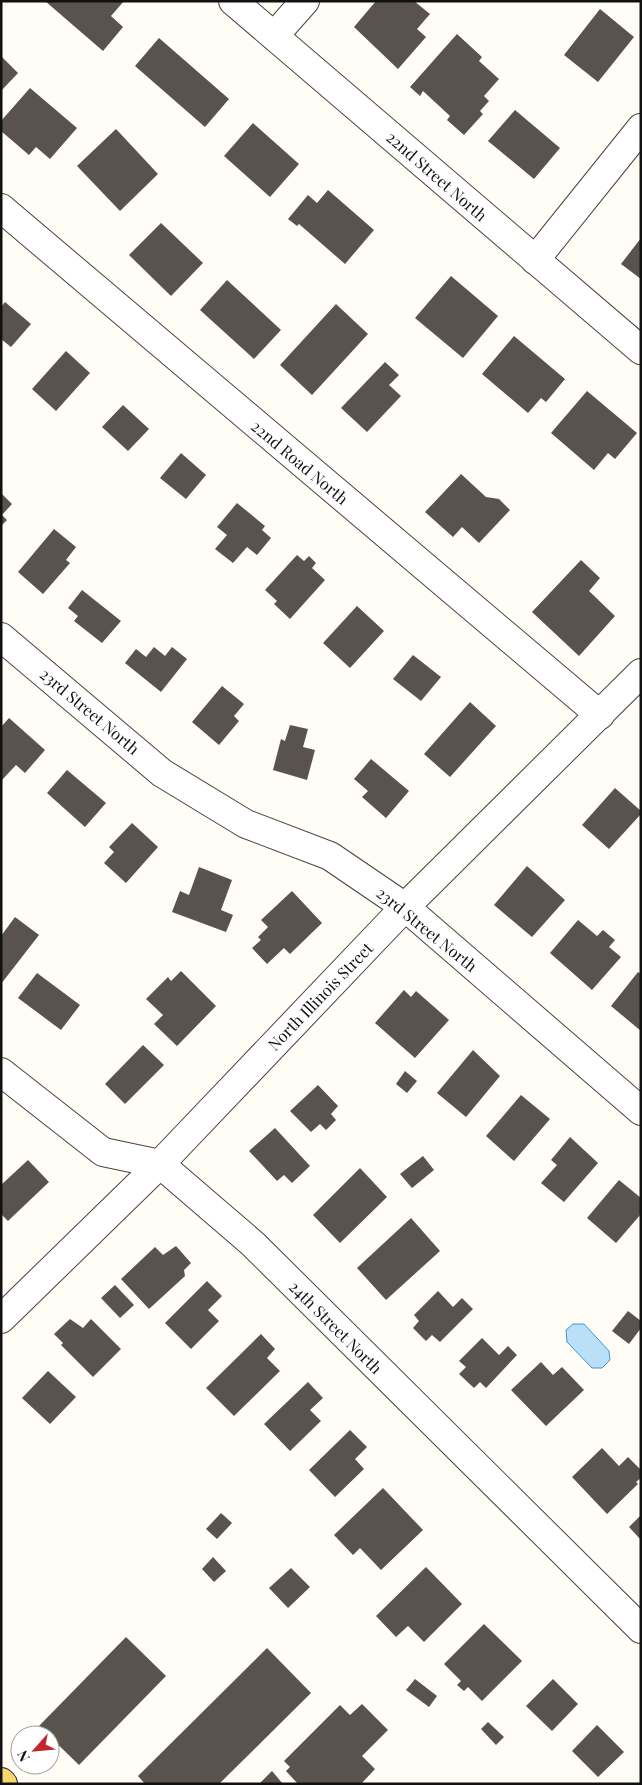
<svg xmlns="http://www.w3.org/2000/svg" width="642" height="1785" font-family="'Playfair Display',serif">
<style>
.water{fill:#b9e0f7;stroke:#3f96cf}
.building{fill:#5a524d}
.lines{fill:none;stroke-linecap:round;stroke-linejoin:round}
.minor-casing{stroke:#444;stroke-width:30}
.major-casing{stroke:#222;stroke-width:30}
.minor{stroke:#fff;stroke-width:28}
.major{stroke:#f9d66b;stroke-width:28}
.labels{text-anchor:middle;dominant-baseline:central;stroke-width:5;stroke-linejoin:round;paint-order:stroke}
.street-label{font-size:16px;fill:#111;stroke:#fff}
</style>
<rect width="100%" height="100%" fill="#fffdf5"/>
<polygon class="water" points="573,1324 584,1324 609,1351 610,1360 602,1368 592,1368 567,1342 566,1330"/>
<g class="building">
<polygon points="45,1 124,1 111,16 123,27 103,51"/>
<polygon points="376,1 414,1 430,14 417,29 426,37 398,69 354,27"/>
<polygon points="600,9 634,37 598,82 564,55"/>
<polygon points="457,34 482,57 479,61 499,79 484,96 489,101 480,111 483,114 464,135 447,120 450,116 423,91 420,96 410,87"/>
<polygon points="159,38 229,99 205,127 135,66"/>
<polygon points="1,56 18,73 1,91"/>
<polygon points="30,88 77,128 50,159 36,147 29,155 1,131 1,121"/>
<polygon points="515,110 560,148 534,179 488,141"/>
<polygon points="253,123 299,164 270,197 224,156"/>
<polygon points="116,129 158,174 120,211 77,166"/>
<polygon points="328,190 374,230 345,264 299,224 297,226 288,219 308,195 317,203"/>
<polygon points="161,223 203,263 171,296 129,255"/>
<polygon points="641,238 641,279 621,264"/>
<polygon points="451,276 498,316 463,358 415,318"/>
<polygon points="227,280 281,330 254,359 200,310"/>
<polygon points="5,302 31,324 11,347 1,339 1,307"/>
<polygon points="336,304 368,334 312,395 280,365"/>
<polygon points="514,336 565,379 546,402 541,398 528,413 482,374"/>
<polygon points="66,351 90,373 56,411 32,389"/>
<polygon points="385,362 399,375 389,385 401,396 367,432 341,408"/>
<polygon points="587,391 637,433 615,459 608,453 594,470 551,433"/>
<polygon points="123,405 149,429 128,451 102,427"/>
<polygon points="181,453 206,475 186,499 160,478"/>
<polygon points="461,474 486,497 499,499 510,510 479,543 462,527 453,537 425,512"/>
<polygon points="1,493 12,504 2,515 7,520 1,526"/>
<polygon points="237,503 265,526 262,530 271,538 257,555 247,547 233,563 215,549 227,535 217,527"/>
<polygon points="54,529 76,547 66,560 70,563 43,594 18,572"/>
<polygon points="297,555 304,561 309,556 316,563 312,568 325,580 290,619 274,604 277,601 265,590"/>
<polygon points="581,560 600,578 589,591 615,616 579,656 532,612"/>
<polygon points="82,590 121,621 102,643 74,621 78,616 68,608"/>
<polygon points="357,606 384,631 350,668 323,643"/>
<polygon points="154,647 165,656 172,647 187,659 161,692 125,663 136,649 146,657"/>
<polygon points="413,655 441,677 421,701 393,679"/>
<polygon points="222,686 244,704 234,716 239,721 219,745 192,722"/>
<polygon points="470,702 496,726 450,777 424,754"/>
<polygon points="9,718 45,750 25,773 16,765 1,781 1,727"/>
<polygon points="290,725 308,729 303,747 315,750 307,780 273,770 281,739 285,741"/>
<polygon points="371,759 409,791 386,818 362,797 368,791 354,779"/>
<polygon points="67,770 106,803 85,827 47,793"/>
<polygon points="615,788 641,811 641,814 609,849 582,825"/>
<polygon points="132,823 158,847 126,883 104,863 114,852 109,847"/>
<polygon points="527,866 565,900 532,937 494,905"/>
<polygon points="199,867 232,880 221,910 233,915 226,932 172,912 180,891 189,895"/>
<polygon points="292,891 322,923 290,954 284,948 267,964 252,948 261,940 258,937 268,927 261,920"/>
<polygon points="15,917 39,935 1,984 1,936"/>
<polygon points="578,920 597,936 603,930 615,940 609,947 621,957 592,990 550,953"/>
<polygon points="181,971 216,1006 177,1046 154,1024 163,1015 146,999 168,977 171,981"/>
<polygon points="638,972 641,974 641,1031 611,1006"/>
<polygon points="37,973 80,1005 61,1030 18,998"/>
<polygon points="404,990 411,997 416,991 449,1020 415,1058 375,1023"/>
<polygon points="143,1045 164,1065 125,1104 105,1084"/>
<polygon points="473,1050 500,1076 466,1117 437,1093"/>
<polygon points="405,1071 417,1081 407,1093 396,1084"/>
<polygon points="318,1085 338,1106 331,1114 336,1120 326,1130 320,1124 311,1132 290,1111"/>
<polygon points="521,1095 550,1119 514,1161 486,1136"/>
<polygon points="275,1128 310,1166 292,1183 284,1175 277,1181 249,1151"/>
<polygon points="570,1137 598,1163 564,1202 541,1183 557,1165 551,1160"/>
<polygon points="423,1156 434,1170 412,1188 400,1174"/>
<polygon points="28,1160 49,1182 8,1221 1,1214 1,1185"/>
<polygon points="360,1168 387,1197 340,1243 313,1215"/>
<polygon points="619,1180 641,1198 641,1214 616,1243 587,1218"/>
<polygon points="411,1218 440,1251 386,1300 357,1268"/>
<polygon points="176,1246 191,1263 184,1270 185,1276 149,1309 121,1279 155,1247 163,1255"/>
<polygon points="207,1281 222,1296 208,1310 219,1321 191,1349 165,1323"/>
<polygon points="115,1285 134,1305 120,1318 101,1298"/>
<polygon points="438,1291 453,1307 462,1298 473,1309 440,1342 432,1335 426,1341 413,1328 419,1321 414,1315"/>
<polygon points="628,1311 641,1321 641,1328 629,1344 612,1331"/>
<polygon points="70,1319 83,1328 91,1319 121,1349 93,1377 61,1345 63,1343 54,1334"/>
<polygon points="261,1334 275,1349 267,1358 280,1371 234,1416 206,1388"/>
<polygon points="482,1338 499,1355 508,1346 517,1355 486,1388 480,1382 474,1388 459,1374 466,1367 459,1361"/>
<polygon points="541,1362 553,1375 562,1367 584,1390 546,1426 511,1390"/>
<polygon points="48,1371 76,1397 50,1424 22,1398"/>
<polygon points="308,1382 323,1398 310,1410 321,1421 290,1451 264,1424"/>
<polygon points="350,1430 367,1447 355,1459 364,1469 335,1497 309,1470"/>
<polygon points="602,1448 619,1466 628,1457 641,1470 641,1478 636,1482 638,1484 607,1514 572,1477"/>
<polygon points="383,1488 423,1530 381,1570 360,1548 353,1555 334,1535"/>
<polygon points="221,1513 232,1523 217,1539 206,1529"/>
<polygon points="641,1515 641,1540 629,1527"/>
<polygon points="213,1557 226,1571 214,1582 202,1569"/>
<polygon points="426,1567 462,1604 424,1642 408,1626 396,1637 376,1616"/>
<polygon points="291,1568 310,1587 288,1608 269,1588"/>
<polygon points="484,1624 522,1661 482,1701 468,1687 464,1691 457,1685 461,1681 444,1664"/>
<polygon points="126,1637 166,1676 79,1765 39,1726"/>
<polygon points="267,1648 311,1693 219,1784 145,1784 138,1776"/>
<polygon points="415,1679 437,1696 429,1707 406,1690"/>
<polygon points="553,1679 578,1704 552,1731 526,1706"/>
<polygon points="362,1704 388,1730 362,1756 375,1769 361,1784 298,1784 286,1771 290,1767 284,1761 340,1705 350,1715"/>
<polygon points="488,1722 504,1737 496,1745 481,1729"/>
<polygon points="597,1725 624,1752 598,1777 572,1751"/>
<polygon points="272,1771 283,1784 259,1784"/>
</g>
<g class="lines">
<defs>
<g id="minor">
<polyline points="233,1 641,350"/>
<polyline points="274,36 305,1"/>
<polyline points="1,208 600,715"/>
<polyline points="535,260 641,128"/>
<polyline points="1,637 162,773 246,824 330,856 405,907 641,1111"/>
<polyline points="1,1072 103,1152 160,1164 253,1244 641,1629"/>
<polyline points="1,1319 160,1164 405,907 641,673"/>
</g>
<polyline id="major" points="1,1782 3,1784"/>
</defs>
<use href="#minor" class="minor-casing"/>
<use href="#major" class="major-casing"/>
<use href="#minor" class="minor"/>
<use href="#major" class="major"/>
</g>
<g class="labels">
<g class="street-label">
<text transform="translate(437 176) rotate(41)">22nd Street North</text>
<text transform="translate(300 462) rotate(40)">22nd Road North</text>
<text transform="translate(90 711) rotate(40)">23rd Street North</text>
<text transform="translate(427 929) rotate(39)">23rd Street North</text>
<text transform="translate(320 996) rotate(-46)">North Illinois Street</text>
<text transform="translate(336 1327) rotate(45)">24th Street North</text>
</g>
</g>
<rect width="642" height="1785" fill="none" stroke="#111111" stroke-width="5"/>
<g transform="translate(35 1750) rotate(243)"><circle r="24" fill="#ffffff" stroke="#a0a0a0"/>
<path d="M0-4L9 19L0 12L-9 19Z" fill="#c4262e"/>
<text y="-8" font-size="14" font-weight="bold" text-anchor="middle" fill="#111111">N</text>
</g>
</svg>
